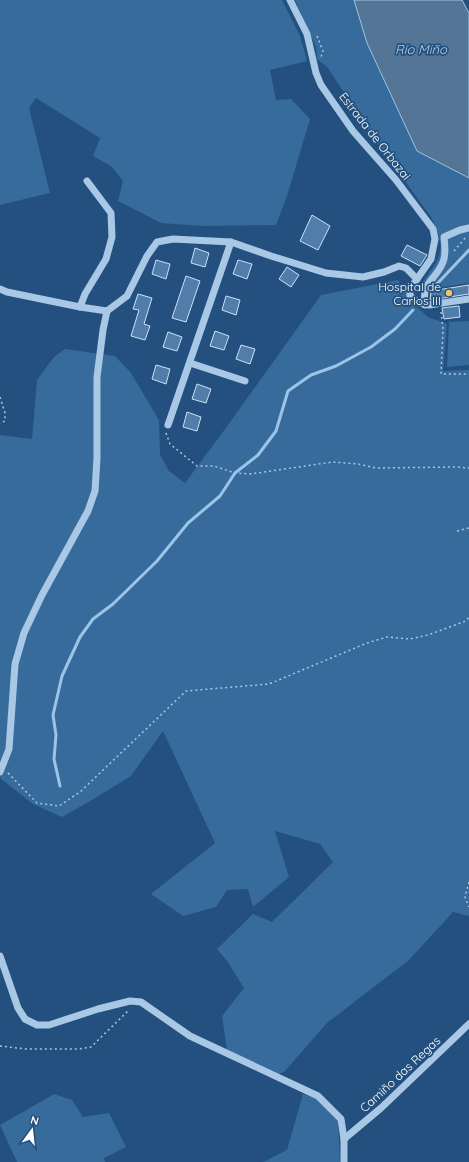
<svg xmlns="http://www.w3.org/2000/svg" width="469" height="1162" font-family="Quicksand,sans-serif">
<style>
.green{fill:#366b9c}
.water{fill:#547596;stroke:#9cc4e7}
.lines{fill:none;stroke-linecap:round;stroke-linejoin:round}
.stream{stroke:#9cc4e7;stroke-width:3}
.building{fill:#507da9;stroke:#cbe1f5}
.path{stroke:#a8c8e6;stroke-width:1.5;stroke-dasharray:2 3;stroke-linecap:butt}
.minor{stroke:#a8c8e6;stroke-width:7}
.poi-dot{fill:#f1c26b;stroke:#23507e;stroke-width:1.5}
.labels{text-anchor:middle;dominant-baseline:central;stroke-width:3.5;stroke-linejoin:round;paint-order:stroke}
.street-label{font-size:12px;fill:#fff;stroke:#23507e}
.poi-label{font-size:12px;fill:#fff;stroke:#23507e;text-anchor:end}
.water-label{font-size:13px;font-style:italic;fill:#b3d2ee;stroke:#23507e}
</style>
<rect width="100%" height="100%" fill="#23507e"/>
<g class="green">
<polygon points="0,0 282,0 300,36 307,61 270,70 276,100 291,99 310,119 287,196 276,225 203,226 161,223 118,201 123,181 111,166 93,156 100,138 36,98 29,108 50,193 0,205"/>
<path d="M295 0H354L367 43 417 151 469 178V283L428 289 421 284C442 257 447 248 431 217L368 130 328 68 317 59 316 47Z"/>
<polygon points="398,280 412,303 428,317 447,324 443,371 469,370 469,916 453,912 409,960 327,1023 285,1071 271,1078 227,1050 222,1016 244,988 227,961 217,949 253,914 272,922 333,862 320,844 275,831 289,877 253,907 248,889 227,890 216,907 183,916 151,894 215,843 163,731 131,776 97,797 62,817 33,804 1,779 0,776 0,435 32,439 37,380 54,357 65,349 115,356 131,373 159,420 160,455 169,471 185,483 228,425 321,295"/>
<polygon points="469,321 469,365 447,367 449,322"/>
<polygon points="54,1094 72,1100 83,1117 109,1113 126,1147 104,1158 105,1162 17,1162 0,1125"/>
<polygon points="303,1094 315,1098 338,1118 340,1162 263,1162 287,1150"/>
</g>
<polygon class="water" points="354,0 462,0 469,13 469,178 417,151 367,43"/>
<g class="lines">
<g class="stream">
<polyline points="435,286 469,250"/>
<polyline points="60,786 54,759 56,735 53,715 62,676 80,637 93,619 113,604 157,561 188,523 220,496 235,473 258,455 276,431 288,391 311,375 336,366 371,347 395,329 413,310"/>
</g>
</g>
<g class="building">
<polygon points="312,215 330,226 318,250 300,241"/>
<polygon points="407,245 427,255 420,266 401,256"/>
<polygon points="195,248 209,253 205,267 191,263"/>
<polygon points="156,260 170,264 166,279 152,274"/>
<polygon points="238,260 252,264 247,279 233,274"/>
<polygon points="287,267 299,275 291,287 279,279"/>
<polygon points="186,276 200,281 186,322 172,318"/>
<polygon points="469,285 469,294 430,300 431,291"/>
<polygon points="138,294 152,298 144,324 150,326 145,340 131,336 139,310 133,309"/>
<polygon points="226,296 240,300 236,315 222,310"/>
<polygon points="459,306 460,317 444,319 442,308"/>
<polygon points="215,331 229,336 224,350 210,346"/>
<polygon points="168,332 182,337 177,351 163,347"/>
<polygon points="241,345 255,349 250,364 236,359"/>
<polygon points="156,365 170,369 166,384 152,379"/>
<polygon points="197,384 211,389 206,403 192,399"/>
<polygon points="187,412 201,417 197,431 183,427"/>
</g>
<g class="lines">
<g class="path">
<polyline points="317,36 323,51 321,57"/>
<polyline points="454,251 466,237"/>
<polyline points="441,312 443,329 441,374 469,374"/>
<polyline points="0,397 5,413 5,421 0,423"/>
<polyline points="166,433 170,444 197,466 214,466 235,473 250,474 333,462 358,464 376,468 457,467 469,468"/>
<polyline points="457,531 469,528"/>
<polyline points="8,773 37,803 59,806 80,792 186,691 269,684 367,643 387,637 410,639 428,635 466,621 469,617"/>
<polyline points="469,882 465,897 469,907"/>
<polyline points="0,1046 26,1049 78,1049 91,1047 128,1011"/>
</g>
<g class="minor">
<polyline points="290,0 307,34 316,73 321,85 353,131 396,180 433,229 435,239 431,259 410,289 410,296 419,303 429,305 469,299"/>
<polyline points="0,289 7,292 80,307 107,311"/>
<path d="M425 305C421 282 436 280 443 262 446 255 445 245 444 237L460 230 469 228"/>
<polyline points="80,307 85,294 106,259 112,237 111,213 87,181"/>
<polyline points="190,363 245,381"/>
<polyline points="168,425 231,242"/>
<polyline points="0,772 9,749 15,664 24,633 42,595 88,511 95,491 97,458 97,377 103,330 107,311 127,296 147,256 157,242 173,239 231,242 271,256 326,273 363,277 384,272 399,266 406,268 417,279"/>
<polyline points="0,956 18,1008 25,1019 37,1025 49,1025 98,1009 130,1001 141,1002 190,1036 318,1096 341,1119 344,1139 344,1162"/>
<polyline points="344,1139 381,1108 469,1024"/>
</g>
</g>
<circle class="poi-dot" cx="449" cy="293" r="4"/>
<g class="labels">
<g class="street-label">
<text transform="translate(375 136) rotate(52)">Estrada de Orbazai</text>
<text transform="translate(400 1074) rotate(-43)">Camiño das Regas</text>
</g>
<g class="poi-label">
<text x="441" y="286">Hospital de<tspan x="441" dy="14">Carlos III</tspan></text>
</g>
<g class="water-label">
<text x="421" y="49">Río Miño</text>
</g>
</g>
<g transform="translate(32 1130) rotate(15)" stroke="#23507e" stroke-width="3" paint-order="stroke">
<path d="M0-3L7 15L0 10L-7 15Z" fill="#ffffff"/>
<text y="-6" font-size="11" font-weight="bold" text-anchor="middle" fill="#ffffff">N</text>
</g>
</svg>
